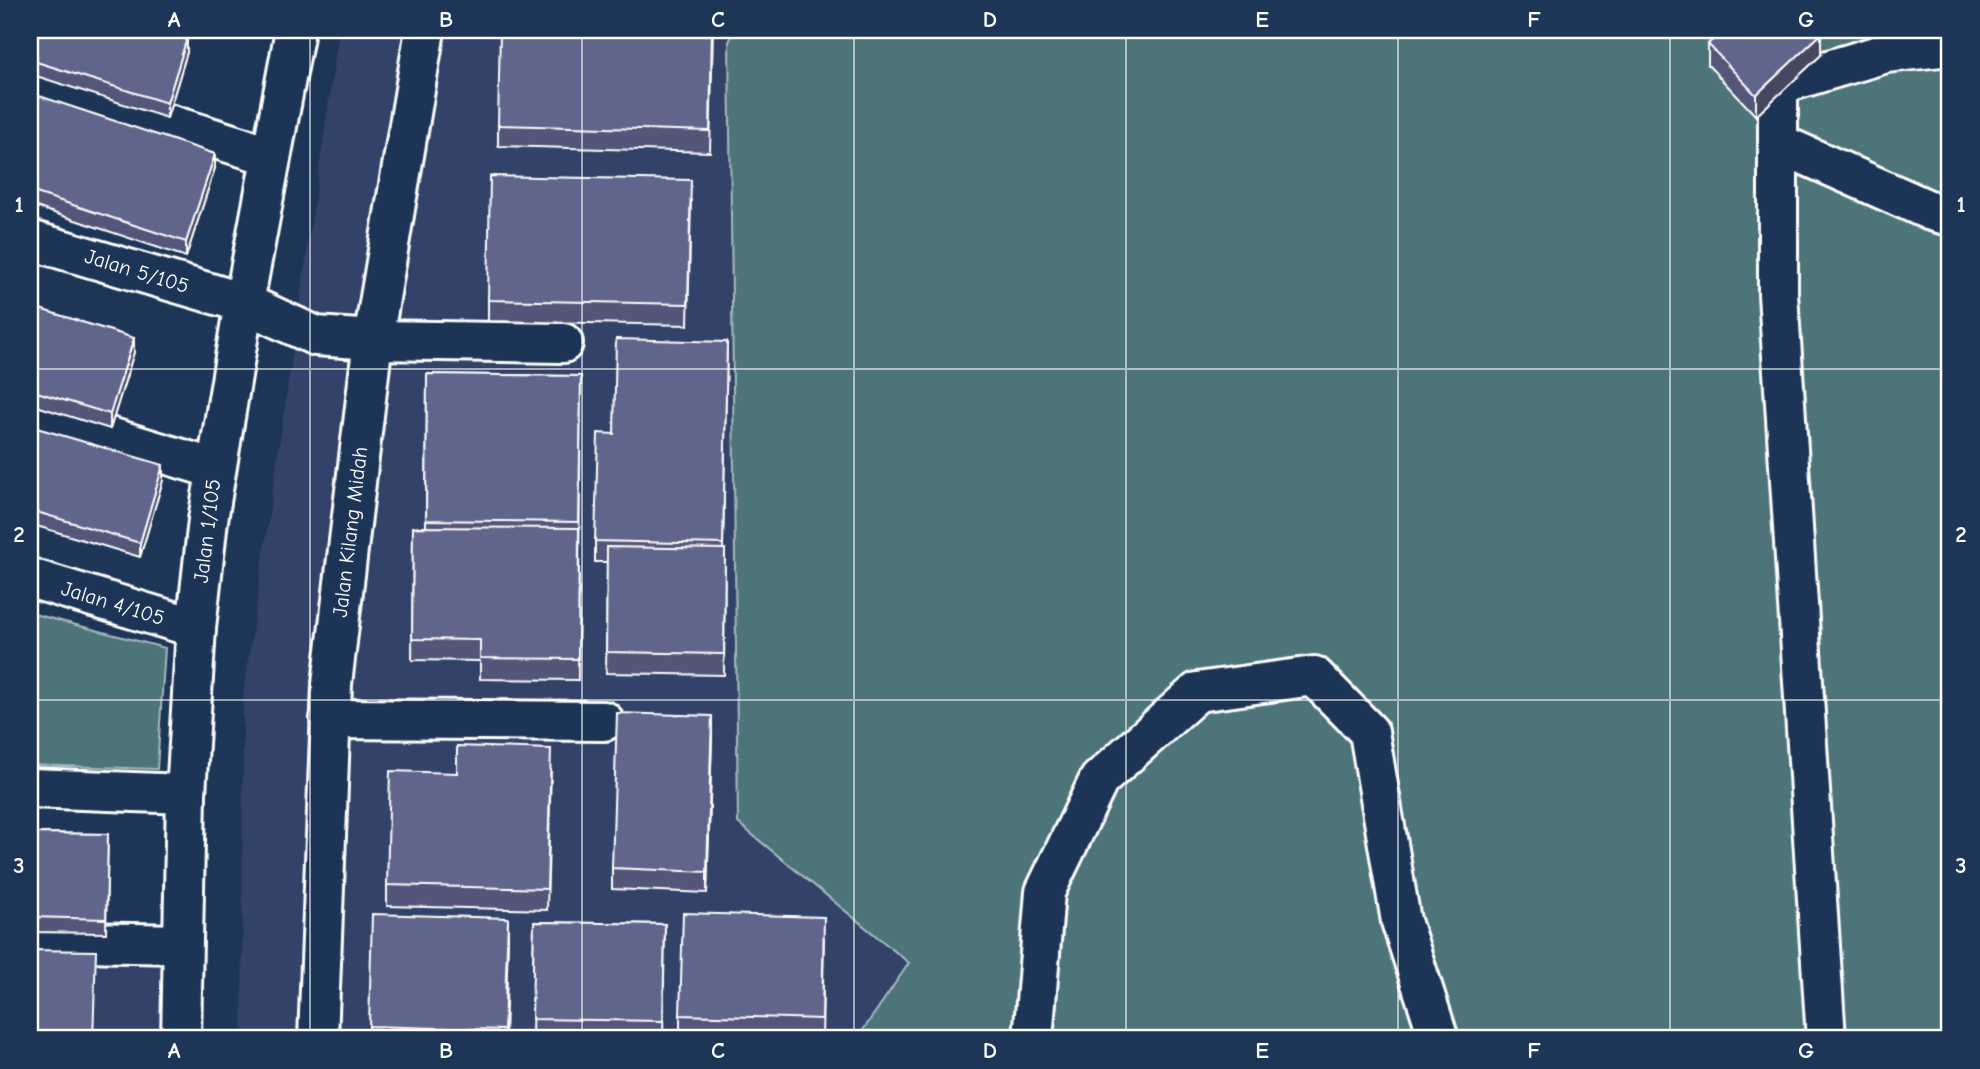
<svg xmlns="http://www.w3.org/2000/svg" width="1980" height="1069" font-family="'Comic Neue',sans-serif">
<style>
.built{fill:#314367}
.green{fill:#4e7579;stroke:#a6babc;stroke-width:2}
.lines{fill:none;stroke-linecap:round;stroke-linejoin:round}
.minor-casing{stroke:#fff;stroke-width:44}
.minor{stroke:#1d3557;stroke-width:38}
.wall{fill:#535778;stroke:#fff;stroke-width:2}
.shaded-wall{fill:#444761;stroke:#fff;stroke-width:2}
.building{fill:#61658b;stroke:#fff;stroke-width:2}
.grid{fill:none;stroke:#fff;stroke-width:2;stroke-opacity:0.55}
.labels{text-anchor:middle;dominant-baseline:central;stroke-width:7;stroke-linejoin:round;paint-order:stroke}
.street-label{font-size:21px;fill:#fff;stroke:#1d3557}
.neatline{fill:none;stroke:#fff;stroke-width:2.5}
.grid-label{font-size:23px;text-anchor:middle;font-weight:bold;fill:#fff}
</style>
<rect width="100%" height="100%" fill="#1d3557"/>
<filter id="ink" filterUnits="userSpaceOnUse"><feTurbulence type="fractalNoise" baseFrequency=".0143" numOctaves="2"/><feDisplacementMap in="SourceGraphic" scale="14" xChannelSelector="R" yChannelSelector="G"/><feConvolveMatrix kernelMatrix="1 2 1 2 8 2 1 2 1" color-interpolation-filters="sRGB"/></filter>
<g filter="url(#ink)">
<g class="built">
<polygon points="339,30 730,30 738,823 909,964 857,1039 242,1039 243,696"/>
<polygon points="30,954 167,957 167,1039 30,1039"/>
</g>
<g class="green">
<polygon points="734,30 1950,30 1950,1039 857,1039 909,963 738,823 729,42"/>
<polygon points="30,613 165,648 157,769 30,765"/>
</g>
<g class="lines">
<defs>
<g id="minor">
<polyline points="1743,30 1778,85 1778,294 1826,1039"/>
<polyline points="30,81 271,156"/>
<polyline points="1778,85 1886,53 1950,46"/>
<polyline points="1778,143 1931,211 1950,216"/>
<polyline points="30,240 244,303 316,336 373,340 563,343"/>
<polyline points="30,413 215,469"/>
<polyline points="30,578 196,628"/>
<polyline points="330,719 604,721"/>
<polyline points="30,788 186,794"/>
<polyline points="30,941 182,944"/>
<polyline points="181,1039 186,794 196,628 208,520 244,303 295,30"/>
<polyline points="318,1039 332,684 373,340 425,30"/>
<polyline points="1033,1039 1045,892 1099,780 1197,692 1314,676 1369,732 1401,921 1439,1039"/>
</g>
</defs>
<use href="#minor" class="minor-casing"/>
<use href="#minor" class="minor"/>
</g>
<g class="wall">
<polygon points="30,30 187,52 167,118 30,74"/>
<polygon points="713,30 710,152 498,146 498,125"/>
<polygon points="1708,44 1821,55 1756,116 1708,65"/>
<polygon points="30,93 215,168 186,257 30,205"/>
<polygon points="691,201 688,325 488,321 488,300"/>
<polygon points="30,306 134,352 110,429 30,404"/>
<polygon points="727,342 723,549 725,549 724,675 606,673 607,562 595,562 595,541 614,434"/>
<polygon points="427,374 581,376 578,680 480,679 480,661 412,660 413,527 426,527"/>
<polygon points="30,426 163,480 140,557 30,524"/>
<polygon points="712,737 707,893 612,889 612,868"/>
<polygon points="551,770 547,910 387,906 387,885 457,773"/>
<polygon points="30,833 108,834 106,933 30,932"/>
<polygon points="534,922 665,924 663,1039 532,1039"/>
<polygon points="824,938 822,1039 680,1036 680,1015"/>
<polygon points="508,939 505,1039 369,1039 369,1026"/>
</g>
<g class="shaded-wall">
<polygon points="1821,34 1821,55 1756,116 1756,95"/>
<polygon points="187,38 187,52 167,118 167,103"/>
<polygon points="215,154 215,168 186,257 186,242"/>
<polygon points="134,338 134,352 110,429 110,414"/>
<polygon points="163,465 163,480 140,557 140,543"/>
<polygon points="712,716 712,737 707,893 707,872"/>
<polygon points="508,918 508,939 504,1039"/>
</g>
<g class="building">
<polygon points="30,30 162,30 187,38 167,103 30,60"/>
<polygon points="500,30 712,30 710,131 498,125"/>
<polygon points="1723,30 1817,30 1821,34 1756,95 1708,44"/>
<polygon points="30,93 215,154 186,242 30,191"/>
<polygon points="490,176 691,180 688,304 488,300"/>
<polygon points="30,306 134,338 110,414 30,390"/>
<polygon points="616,339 727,342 723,544 595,541 598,433 614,434"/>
<polygon points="427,374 581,376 579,522 426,520"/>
<polygon points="30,426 163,465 140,543 30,510"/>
<polygon points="413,527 579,528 578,659 480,658 480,640 412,639"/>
<polygon points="607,547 725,549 724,654 606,652"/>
<polygon points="617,713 712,716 707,872 612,868"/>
<polygon points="457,746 551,749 547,889 387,885 390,771 457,773"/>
<polygon points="30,833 108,834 106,919 30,917"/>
<polygon points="683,913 824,917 822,1019 680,1015"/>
<polygon points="372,914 508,918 504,1030 369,1026"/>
<polygon points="534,922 665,924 663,1021 532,1019"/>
<polygon points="30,950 96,951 93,1039 30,1039"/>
</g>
</g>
<path class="grid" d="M310 30V1039M582 30V1039M854 30V1039M1126 30V1039M1398 30V1039M1670 30V1039M30 369H1950M30 700H1950"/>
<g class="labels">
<g class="street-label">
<text transform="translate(137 271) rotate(17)">Jalan 5/105</text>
<text transform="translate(207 531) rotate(-83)">Jalan 1/105</text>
<text transform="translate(350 532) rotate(-83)">Jalan Kilang Midah</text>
<text transform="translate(113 603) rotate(17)">Jalan 4/105</text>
</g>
</g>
<rect width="1980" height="1069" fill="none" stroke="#1d3557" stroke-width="77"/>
<rect x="38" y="38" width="1903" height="992" class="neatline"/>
<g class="grid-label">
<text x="174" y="27">A</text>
<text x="446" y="27">B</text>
<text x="718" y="27">C</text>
<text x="990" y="27">D</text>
<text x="1262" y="27">E</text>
<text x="1534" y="27">F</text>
<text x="1806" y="27">G</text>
<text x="19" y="212">1</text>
<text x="1961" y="212">1</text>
<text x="19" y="542">2</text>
<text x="1961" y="542">2</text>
<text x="19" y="873">3</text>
<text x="1961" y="873">3</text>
<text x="174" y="1058">A</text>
<text x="446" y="1058">B</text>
<text x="718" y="1058">C</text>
<text x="990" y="1058">D</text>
<text x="1262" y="1058">E</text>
<text x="1534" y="1058">F</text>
<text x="1806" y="1058">G</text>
</g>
</svg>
